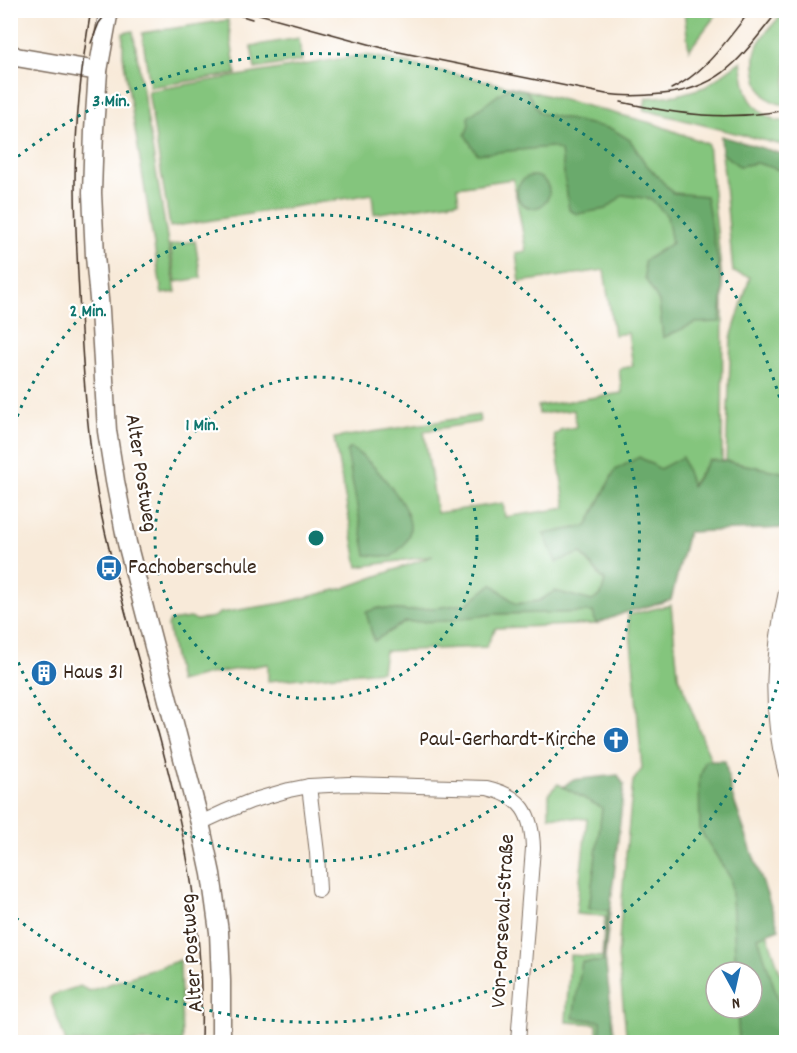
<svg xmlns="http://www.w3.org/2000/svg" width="797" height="1053" font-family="Dekko,sans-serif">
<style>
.green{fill:#84c57d;stroke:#60784e;stroke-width:1.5;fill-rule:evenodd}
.forest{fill:#6baa6c;stroke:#536a45;stroke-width:1.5}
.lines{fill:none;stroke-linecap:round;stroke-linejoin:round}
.street-casing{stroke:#7d6d5f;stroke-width:16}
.secondary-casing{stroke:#7d6d5f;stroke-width:21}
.street{stroke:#fff;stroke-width:14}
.secondary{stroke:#fff;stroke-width:18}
.tram{stroke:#3b2a1e;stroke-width:1.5}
.ring{fill:none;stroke:#0f766e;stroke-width:3;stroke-dasharray:3 6}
.labels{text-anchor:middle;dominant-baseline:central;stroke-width:4.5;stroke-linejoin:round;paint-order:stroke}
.street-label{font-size:22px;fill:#3b2a1e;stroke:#fff}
.poi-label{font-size:22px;fill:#3b2a1e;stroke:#fff;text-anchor:start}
.centre{fill:#0f766e;stroke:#fff;stroke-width:3}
.ring-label{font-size:18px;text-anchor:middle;font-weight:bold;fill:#0f766e;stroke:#fff;stroke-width:4.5;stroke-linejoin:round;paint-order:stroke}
</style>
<rect width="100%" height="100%" fill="#fff"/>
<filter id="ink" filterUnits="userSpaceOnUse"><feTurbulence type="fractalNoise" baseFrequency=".0167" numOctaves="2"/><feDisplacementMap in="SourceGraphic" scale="12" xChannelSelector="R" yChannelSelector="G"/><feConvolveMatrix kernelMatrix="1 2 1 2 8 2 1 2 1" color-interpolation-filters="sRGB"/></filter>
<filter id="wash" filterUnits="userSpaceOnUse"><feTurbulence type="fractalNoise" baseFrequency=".008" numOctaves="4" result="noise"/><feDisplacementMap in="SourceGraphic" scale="24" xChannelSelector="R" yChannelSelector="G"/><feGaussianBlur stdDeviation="1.35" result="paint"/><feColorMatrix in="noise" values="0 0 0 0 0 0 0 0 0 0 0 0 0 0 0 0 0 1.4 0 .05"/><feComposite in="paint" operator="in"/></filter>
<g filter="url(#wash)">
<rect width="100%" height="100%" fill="#f8ead9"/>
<g class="green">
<path d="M786 10V105C779 104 771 102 765 96 756 86 752 59 757 47 761 35 777 21 786 10Z"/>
<polygon points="684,11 719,11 689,50"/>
<polygon points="228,20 236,74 150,87 142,33"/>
<polygon points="133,31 176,292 162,294 123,56 123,33"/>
<polygon points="299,38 302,61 255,69 251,46"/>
<polygon points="363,55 373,56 526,90 655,124 708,144 723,290 722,461 709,460 691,486 660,469 615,470 587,526 544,534 581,553 605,582 601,595 592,601 555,591 539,601 516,604 492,584 467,604 408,611 379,608 374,640 405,622 444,621 494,614 594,612 596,624 496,628 486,647 385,651 382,671 268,681 268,664 209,674 179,682 168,626 170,621 190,618 197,620 214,617 220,613 283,603 344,588 433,556 358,567 334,438 479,415 480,422 424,431 437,513 503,503 505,517 566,508 554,434 559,433 560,430 576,427 574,410 539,414 538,406 622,393 619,369 633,366 628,333 614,335 604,270 520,282 516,253 526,251 513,179 457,187 459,201 374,214 372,194 170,227 148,91"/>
<path d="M741 61C743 72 744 84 748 95 754 108 771 123 786 121V146L644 110 646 98 677 95 705 87Z"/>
<polygon points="722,153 740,166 757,163 786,172 786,473 726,461 731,338 750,277 733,272"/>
<polygon points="195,241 201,278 176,282 170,245"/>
<path d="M671 605 678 674 710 758 786 991V995L778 1005 786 1042H627L618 956 623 886 633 781 642 769 633 660 628 615ZM716 972H752V1008H716Z"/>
<polygon points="558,784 603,808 589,908 608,910 603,962 582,962 574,1018 601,1021 600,1042 597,1042 597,1024 566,1022 570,955 602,957 605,916 576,914 587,819 549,816 549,793"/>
<polygon points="180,960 182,1042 66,1042 50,998 53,995 80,986 89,991"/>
</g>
<g class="forest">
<polygon points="509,87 526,90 540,113 612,129 630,140 645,163 673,193 706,196 723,290 720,322 695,323 663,338 659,302 645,278 644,261 672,243 667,216 651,199 623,195 606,209 577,214 569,210 561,151 551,147 477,154 465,135 469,126 468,117"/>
<polygon points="721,136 786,155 786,172 757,163 739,166 722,153"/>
<circle cx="533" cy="192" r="16"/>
<path d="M350 448C370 458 408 502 410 525 411 540 401 549 391 557L366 555 347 452Z"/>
<polygon points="639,457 660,469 682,457 692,486 709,460 726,461 786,473 786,528 688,532 671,600 624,613 596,624 593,612 494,614 444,621 405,622 374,641 366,612 379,608 408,611 467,604 492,584 516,604 539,601 555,591 592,601 601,595 605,581 581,553 556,562 544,534 587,526 615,470"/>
<polygon points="705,761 725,761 732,795 779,929 758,937 784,1018 786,1042 739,1042 737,1008 752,1008 752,972 736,972 731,879 700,830 699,781"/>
<polygon points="618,775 624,785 605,957 615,1042 600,1042 601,1021 573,1018 582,962 603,962 608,910 589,909 602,808 563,787 572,780"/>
</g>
</g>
<g filter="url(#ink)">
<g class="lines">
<defs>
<g id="street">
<path d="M786 592C772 654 769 712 786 774"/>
<polyline points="309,786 317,853 319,890"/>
<path d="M200 823 224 812 251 801 289 790 309 786 349 784 487 788C522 796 532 814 533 848L518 1042"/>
</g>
<g id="secondary">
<polyline points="109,10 98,71 94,130 92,193 95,256 100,310 107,431 115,481 127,543 200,823 211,874 219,932 221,981 221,1042"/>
<polyline points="10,53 16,57 98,71"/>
</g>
</defs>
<use href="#street" class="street-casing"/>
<use href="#secondary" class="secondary-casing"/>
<use href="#street" class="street"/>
<use href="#secondary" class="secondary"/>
<g class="tram">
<path d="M91 10C81 67 75 125 75 183 75 227 78 271 80 314 84 383 88 451 102 518 131 651 180 781 196 917 201 959 202 1000 201 1042"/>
<polyline points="223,10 252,19"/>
<path d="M244 10 394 51 606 94C626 97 643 96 662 94 725 88 742 55 779 10"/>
<polyline points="91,43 99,23 109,10"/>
<path d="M671 89C706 73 727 39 751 10"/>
<path d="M621 102C681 115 725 121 786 110"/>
</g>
</g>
</g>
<g class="ring">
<circle cx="316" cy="538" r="161"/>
<path d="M11 433A323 323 0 1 1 11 643"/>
<path d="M786 655A484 484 0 0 1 11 914M11 162A484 484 0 0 1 786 421"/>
</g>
<defs>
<symbol id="bus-disc" viewBox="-11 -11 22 22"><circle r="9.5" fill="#1f6fb2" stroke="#fff"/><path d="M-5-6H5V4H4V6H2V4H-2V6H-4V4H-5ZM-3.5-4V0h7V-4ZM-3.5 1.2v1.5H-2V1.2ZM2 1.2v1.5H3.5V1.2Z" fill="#fff"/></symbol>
<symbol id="building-disc" viewBox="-11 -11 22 22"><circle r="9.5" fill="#1f6fb2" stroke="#fff"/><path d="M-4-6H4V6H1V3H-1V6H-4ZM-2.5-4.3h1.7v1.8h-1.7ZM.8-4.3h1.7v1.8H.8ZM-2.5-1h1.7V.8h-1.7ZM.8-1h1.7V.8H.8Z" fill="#fff"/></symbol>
<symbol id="church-disc" viewBox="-11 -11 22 22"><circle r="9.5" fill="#1f6fb2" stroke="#fff"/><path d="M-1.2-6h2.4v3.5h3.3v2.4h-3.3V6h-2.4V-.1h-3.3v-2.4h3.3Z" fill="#fff"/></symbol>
</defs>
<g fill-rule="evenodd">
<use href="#bus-disc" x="94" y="553" width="30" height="30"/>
<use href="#building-disc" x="29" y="658" width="30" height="30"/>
<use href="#church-disc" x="601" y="725" width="30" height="30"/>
</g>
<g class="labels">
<g class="street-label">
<text transform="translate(140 473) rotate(81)">Alter Postweg</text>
<text transform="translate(504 921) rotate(-87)">Von-Parseval-Straße</text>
<text transform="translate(193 953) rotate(-94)">Alter Postweg</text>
</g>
<g class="poi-label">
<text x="128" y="568">Fachoberschule</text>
<text x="63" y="673">Haus 31</text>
<text x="596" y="740" text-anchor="end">Paul-Gerhardt-Kirche</text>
</g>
</g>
<circle cx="316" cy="538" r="9" class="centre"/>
<g class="ring-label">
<text x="111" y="106">3 Min.</text>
<text x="88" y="316">2 Min.</text>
<text x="202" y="430">1 Min.</text>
</g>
<rect width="797" height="1053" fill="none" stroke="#fff" stroke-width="36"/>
<g transform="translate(734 990) rotate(172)"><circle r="28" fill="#ffffff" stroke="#b1aaa5" stroke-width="1.5"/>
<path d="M0-4.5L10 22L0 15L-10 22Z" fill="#1f6fb2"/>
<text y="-9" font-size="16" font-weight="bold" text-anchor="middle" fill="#3b2a1e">N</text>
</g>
</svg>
